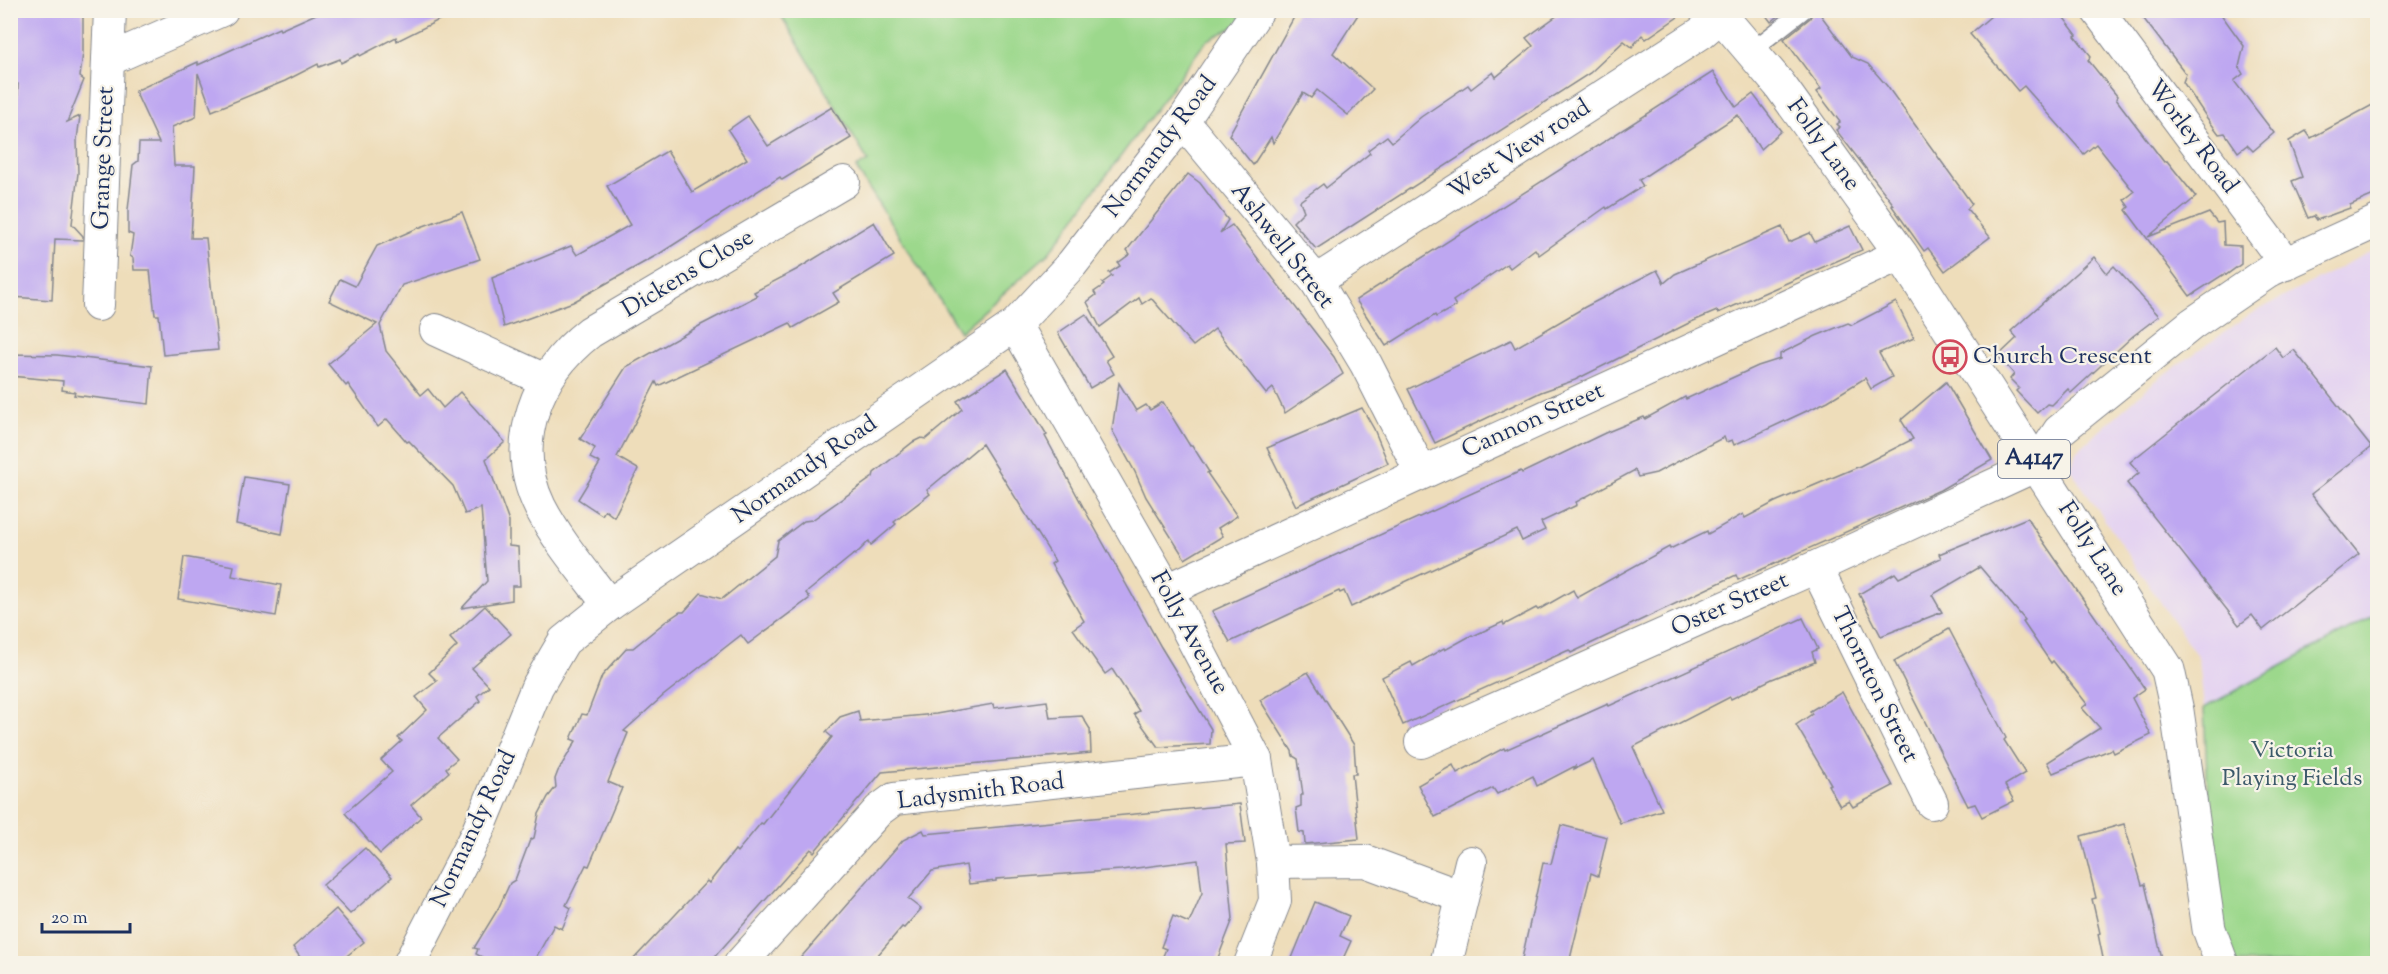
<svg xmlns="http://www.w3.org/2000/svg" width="2388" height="974" font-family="'Sorts Mill Goudy',serif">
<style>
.built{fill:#e4d3f1}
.green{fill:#9cd88c;stroke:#5c8475;stroke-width:1.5}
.building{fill:#bea7f1}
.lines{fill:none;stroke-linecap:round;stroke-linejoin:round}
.lane-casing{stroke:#84868c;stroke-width:19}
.street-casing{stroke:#84868c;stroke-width:34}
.primary-casing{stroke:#84868c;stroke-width:35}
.lane{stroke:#fff;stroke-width:16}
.street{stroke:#fff;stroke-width:32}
.primary{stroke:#fff;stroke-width:33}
.labels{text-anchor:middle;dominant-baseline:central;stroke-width:4.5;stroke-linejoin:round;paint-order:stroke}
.shield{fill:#f7f3e8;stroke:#5d6a87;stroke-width:1.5}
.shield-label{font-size:22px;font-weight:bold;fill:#1b2f5e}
.street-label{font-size:24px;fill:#1b2f5e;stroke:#f7f3e8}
.poi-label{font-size:24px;fill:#1b2f5e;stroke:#f7f3e8;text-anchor:start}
.park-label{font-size:24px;fill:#3b596a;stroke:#f7f3e8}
</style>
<rect width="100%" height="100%" fill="#f7f3e8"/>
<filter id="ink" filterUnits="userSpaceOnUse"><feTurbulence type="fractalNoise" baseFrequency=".0167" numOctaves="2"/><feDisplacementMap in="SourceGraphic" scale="12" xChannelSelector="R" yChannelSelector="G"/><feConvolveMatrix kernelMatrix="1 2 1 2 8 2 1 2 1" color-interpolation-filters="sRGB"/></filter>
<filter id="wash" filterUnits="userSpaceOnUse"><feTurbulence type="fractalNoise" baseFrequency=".008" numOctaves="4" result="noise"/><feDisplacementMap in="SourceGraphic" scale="24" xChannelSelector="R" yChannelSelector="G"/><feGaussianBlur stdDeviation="1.35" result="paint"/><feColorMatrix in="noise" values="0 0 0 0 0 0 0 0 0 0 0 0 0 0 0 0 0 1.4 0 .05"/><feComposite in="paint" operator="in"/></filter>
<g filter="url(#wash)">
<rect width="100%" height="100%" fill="#eeddba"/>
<polygon class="built" points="2377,248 2377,614 2204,708 2199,659 2071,470 2076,452 2153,383 2249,315"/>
<g class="green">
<polygon points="796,10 1232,10 1245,21 1206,41 1049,253 960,332 856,168 868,161 782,17"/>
<polygon points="2377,614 2377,963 2227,963 2214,929 2204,708"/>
</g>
<g id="blocks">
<g class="building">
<polygon points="17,10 83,10 83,52 80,77 84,80 67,122 80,116 77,140 78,173 72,224 83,236 83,240 55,239 52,300 13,297 16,247 11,246 12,202 15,202 14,163 17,118 18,84 14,84"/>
<polygon points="325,10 459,10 397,41 396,37 360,56 359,54 341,63 340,59 319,67 318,64 285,81 212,111 198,73 196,117 172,127 174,166 195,166 191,238 206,238 218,350 163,355 159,315 155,315 150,270 134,270 133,258 130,256 133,235 128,233 128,210 133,165 138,161 139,143 159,143 135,91 198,62 198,65 279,28 280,30"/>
<polygon points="1298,10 1361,10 1333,53 1373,89 1348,115 1317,90 1311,98 1303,93 1273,143 1271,137 1253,165 1229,135"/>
<polygon points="1565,10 1688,10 1646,39 1642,35 1632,47 1624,41 1590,73 1316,249 1293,222 1304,211 1300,201 1323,184 1326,188 1370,153 1368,150 1387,136 1392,142 1421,117 1468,85 1471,89 1493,72 1496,77 1533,46 1526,38"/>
<polygon points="1762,10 1786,10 1771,22"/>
<polygon points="1814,10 1817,10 1852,57 1868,64 1887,86 1972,204 1967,209 1990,237 1945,271 1928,248 1924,251 1892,206 1894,205 1836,130 1840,127 1837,124 1840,122 1817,92 1821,89 1784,39 1810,18"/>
<polygon points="1998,10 2058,10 2077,35 2075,36 2091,56 2088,60 2117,96 2116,99 2164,162 2167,161 2196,197 2148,237 2209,213 2217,223 2223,222 2224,245 2241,246 2241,264 2226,275 2224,274 2190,296 2126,210 2129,207 2124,200 2134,192 2096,144 2084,154 2024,86 2018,91 1970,34"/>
<polygon points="2137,10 2218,10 2244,46 2239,67 2243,74 2234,81 2274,133 2253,151 2247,145 2238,152 2225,133 2219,134 2207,118 2183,82 2186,74"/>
<polygon points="1713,72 1736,107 1753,94 1781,131 1760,149 1738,115 1639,180 1643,186 1607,209 1606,207 1539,255 1535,249 1510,268 1507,264 1453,301 1456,306 1436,317 1435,315 1386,346 1356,300"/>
<polygon points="2378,102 2378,186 2374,195 2350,205 2350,208 2317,220 2314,216 2308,218 2292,181 2302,177 2289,141 2306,131 2311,138"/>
<polygon points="832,107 851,138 782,180 780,177 659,254 573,302 504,327 492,278 571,246 577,255 630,225 607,186 667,151 692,192 747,159 728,130 748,116 768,146"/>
<polygon points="1188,174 1200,183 1228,220 1220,233 1232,225 1334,357 1343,374 1285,413 1273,388 1266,394 1215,329 1193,346 1151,298 1142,304 1139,298 1100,327 1087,302 1096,295 1094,292 1104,285 1102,283 1112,276 1109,273 1120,266 1118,263 1130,254 1127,250"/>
<polygon points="462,212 480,259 402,285 380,325 386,351 421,395 428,389 443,408 460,392 505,442 486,459 509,522 509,546 518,547 520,586 512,586 512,600 462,608 487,581 481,508 465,514 453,486 409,441 407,442 387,419 378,427 348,384 346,386 328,364 377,324 329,301 340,279 355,286 377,246 418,228"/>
<polygon points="874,222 894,256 833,293 839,302 793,328 790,323 658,386 656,382 617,457 638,469 614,517 605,510 602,515 578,499 600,463 590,458 595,448 580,439 626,367 701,325 757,296 754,292 796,270"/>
<polygon points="1850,226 1862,250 1718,313 1717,311 1691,322 1575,380 1541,392 1435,443 1408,389 1511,340 1515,348 1585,307 1657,270 1664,283 1675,274 1782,227 1789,242 1810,233 1815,242"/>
<polygon points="2094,257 2107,273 2114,266 2159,316 2133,336 2071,393 2068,389 2052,405 2047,404 2037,413 2016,391 2019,388 2010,379 2014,374 1998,356 2017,338 2011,331"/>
<polygon points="1896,302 1914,338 1879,353 1892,377 1871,389 1865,378 1828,401 1734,445 1732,440 1726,442 1724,437 1656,473 1638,477 1635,470 1576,502 1577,505 1541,522 1545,530 1522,541 1517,530 1351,607 1344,591 1340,593 1339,591 1230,642 1212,611 1521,471 1522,473 1605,433 1644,417 1645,419 1685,397 1686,399 1758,366 1780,359 1780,354 1816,336 1848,323 1852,325"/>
<polygon points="1086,314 1112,356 1106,360 1114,374 1090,388 1058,333"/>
<polygon points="2275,347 2283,358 2294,350 2371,447 2311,494 2359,554 2263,630 2252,615 2239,625 2127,483 2139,473 2130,462"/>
<polygon points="10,354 57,355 152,366 149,404 74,395 75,392 62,390 63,381 10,376"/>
<polygon points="1007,369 1047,435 1045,436 1087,514 1161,647 1211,729 1210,744 1158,747 1134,714 1139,711 1112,669 1105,674 1073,629 1084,621 1051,564 1055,561 982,444 927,490 930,494 894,522 896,524 871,545 869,541 855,555 854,554 806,593 810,598 748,644 741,635 663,696 624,731 628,733 608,782 622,788 589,866 586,865 566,905 571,908 562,929 554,925 533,963 493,963 476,954 478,949 474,948 498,909 510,883 515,880 530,840 534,838 539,814 548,797 556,787 555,779 558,771 576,741 571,739 582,714 587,715 602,676 627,648 633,648 665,622 680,612 684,612 701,593 722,599 775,556 778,541 804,521 812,520 873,477 874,473 913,442 921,438 926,439 962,409 957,401"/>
<polygon points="1946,382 1992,460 1940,490 1738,580 1736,575 1571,653 1569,650 1403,725 1382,677 1411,662 1413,666 1444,648 1445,650 1472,635 1473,636 1503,622 1504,625 1536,608 1538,610 1573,590 1577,598 1669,547 1670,549 1707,531 1708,534 1743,514 1745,518 1775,502 1860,466 1913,439 1901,420"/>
<polygon points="1119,383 1136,411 1146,405 1150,410 1163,402 1190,446 1192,445 1209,472 1207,473 1237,516 1218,528 1223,536 1185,559 1146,497 1135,472 1112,430"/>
<polygon points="1362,408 1374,429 1388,463 1296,506 1267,448"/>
<polygon points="244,477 290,484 282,534 236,524"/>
<polygon points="2027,518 2145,689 2132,698 2151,735 2114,753 2112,749 2053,773 2047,762 2100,728 2082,708 2087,704 2053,661 2051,663 2023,622 2025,620 1980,567 1932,595 1942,612 1881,636 1859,594 1895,573 1899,578 1941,558 1939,554"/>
<polygon points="184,557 234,566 232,576 281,585 276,616 178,599"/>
<polygon points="485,606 511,634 472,668 489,686 477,696 480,701 438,738 457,759 446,768 449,772 411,805 421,817 380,854 345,813 392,772 381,760 402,741 398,738 427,710 416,697 437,681 429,673 457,646 450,638"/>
<polygon points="1803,618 1818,649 1812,652 1815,662 1772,679 1731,699 1730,697 1633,747 1662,810 1620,823 1593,760 1574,769 1575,766 1537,786 1533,776 1497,794 1493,788 1435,817 1418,785 1453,765 1457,773 1504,748 1505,750 1608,704 1609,706"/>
<polygon points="1949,629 2006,738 2004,740 2025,773 2005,785 2014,801 1982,817 1975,804 1968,806 1894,661"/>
<polygon points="1308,672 1354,745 1356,774 1352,774 1359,839 1305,844 1304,833 1299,832 1296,808 1301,806 1301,795 1303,795 1298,759 1293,756 1292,751 1260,700"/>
<polygon points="1842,692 1893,786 1853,807 1849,801 1840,806 1828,785 1831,784 1796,725 1812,714 1810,711"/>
<polygon points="1047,701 1050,718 1082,716 1090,729 1091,753 882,772 814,852 811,849 709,963 630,963 707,881 709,883 735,850 737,852 761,823 763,824 832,737 826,732 840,717 858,711 860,721 936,714 993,704 994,708"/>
<polygon points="1240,804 1245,843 1226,844 1233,919 1216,963 1160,963 1166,949 1161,947 1173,916 1189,923 1202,893 1198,860 1121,870 996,879 996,881 969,884 966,865 932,871 908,899 921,909 904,928 902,927 871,963 796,963 903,840 923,830 925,834"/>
<polygon points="2124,824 2142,885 2145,884 2163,963 2104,963 2098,934 2100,933 2092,899 2096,898 2081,836"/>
<polygon points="1561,825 1607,837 1598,876 1591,873 1569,963 1521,963 1543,863 1551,864"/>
<polygon points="365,848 392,877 350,914 323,885"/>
<polygon points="1315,902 1349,916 1340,936 1351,941 1341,963 1290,963"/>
<polygon points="336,909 364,942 338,963 304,963 293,947"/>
</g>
</g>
</g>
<g filter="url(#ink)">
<use href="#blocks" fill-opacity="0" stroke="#84868c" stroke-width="1.5"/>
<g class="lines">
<defs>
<polyline id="lane" points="1751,51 1804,10"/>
<g id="street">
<polyline points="2097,10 2286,264"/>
<polyline points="108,60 222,10"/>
<polyline points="1183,121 1316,281 1366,364 1421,472"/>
<polyline points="1316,281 1701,33 1721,16"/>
<polyline points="98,305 110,10"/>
<polyline points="1015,325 1167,590 1256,760 1273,862 1275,901 1250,964"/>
<polyline points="436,330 545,380"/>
<polyline points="1816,567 1932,803"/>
<polyline points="1167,590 1901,254"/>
<path d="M609 605C585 573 558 542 540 507 508 442 537 373 590 332L844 182"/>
<polyline points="1421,742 1816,567 2037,465 2059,431 2192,324 2271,270 2378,221"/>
<polyline points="1273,862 1365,861 1462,897"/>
<polyline points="409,964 478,831 537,687 564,641 609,605 1015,325 1072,264 1183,121 1258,10"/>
<polyline points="740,964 879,810 894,799 1256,760"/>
<polyline points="1446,964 1471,862"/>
</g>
<polyline id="primary" points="1716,10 1779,84 1901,254 2168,670 2177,711 2209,929 2222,964"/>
</defs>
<use href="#lane" class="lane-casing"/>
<use href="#street" class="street-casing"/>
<use href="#primary" class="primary-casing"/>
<use href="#lane" class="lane"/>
<use href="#street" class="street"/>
<use href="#primary" class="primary"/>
</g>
</g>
<defs>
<symbol id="bus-ring" viewBox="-11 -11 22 22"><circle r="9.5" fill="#f7f3e8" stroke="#d1495b" stroke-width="1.5"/><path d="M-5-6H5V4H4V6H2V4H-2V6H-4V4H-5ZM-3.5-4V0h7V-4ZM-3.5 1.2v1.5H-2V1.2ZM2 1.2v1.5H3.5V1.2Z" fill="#d1495b"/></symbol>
</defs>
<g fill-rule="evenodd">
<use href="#bus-ring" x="1931" y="338" width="38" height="38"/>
</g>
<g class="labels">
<rect class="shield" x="1998" y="440" width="72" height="38" rx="4.5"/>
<g class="shield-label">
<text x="2034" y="459">A4147</text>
</g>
<g class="street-label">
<text transform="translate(2192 137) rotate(53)">Worley Road</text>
<text transform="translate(1823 145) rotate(54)">Folly Lane</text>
<text transform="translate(1161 147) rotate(-53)">Normandy Road</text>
<text transform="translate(1520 150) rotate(-33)">West View road</text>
<text transform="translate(104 158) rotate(-88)">Grange Street</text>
<text transform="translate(1282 246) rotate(52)">Ashwell Street</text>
<text transform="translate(688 274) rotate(-31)">Dickens Close</text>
<text transform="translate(1533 421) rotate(-24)">Cannon Street</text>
<text transform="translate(805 470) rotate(-35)">Normandy Road</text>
<text transform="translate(2092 549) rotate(57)">Folly Lane</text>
<text transform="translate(1730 605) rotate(-24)">Oster Street</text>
<text transform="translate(1189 633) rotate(61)">Folly Avenue</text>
<text transform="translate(1874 685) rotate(64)">Thornton Street</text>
<text transform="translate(981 792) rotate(-7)">Ladysmith Road</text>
<text transform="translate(474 829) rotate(-65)">Normandy Road</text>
</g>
<g class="poi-label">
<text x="1973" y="357">Church Crescent</text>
</g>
<g class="park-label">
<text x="2292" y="751">Victoria<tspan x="2292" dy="28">Playing Fields</tspan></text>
</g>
</g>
<rect width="2388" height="974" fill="none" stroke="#f7f3e8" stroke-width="36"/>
<path d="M42 923v9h88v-9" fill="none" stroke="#1b2f5e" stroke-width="3"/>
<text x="51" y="923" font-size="18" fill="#1b2f5e" stroke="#f7f3e8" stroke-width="4.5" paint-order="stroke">20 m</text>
</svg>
